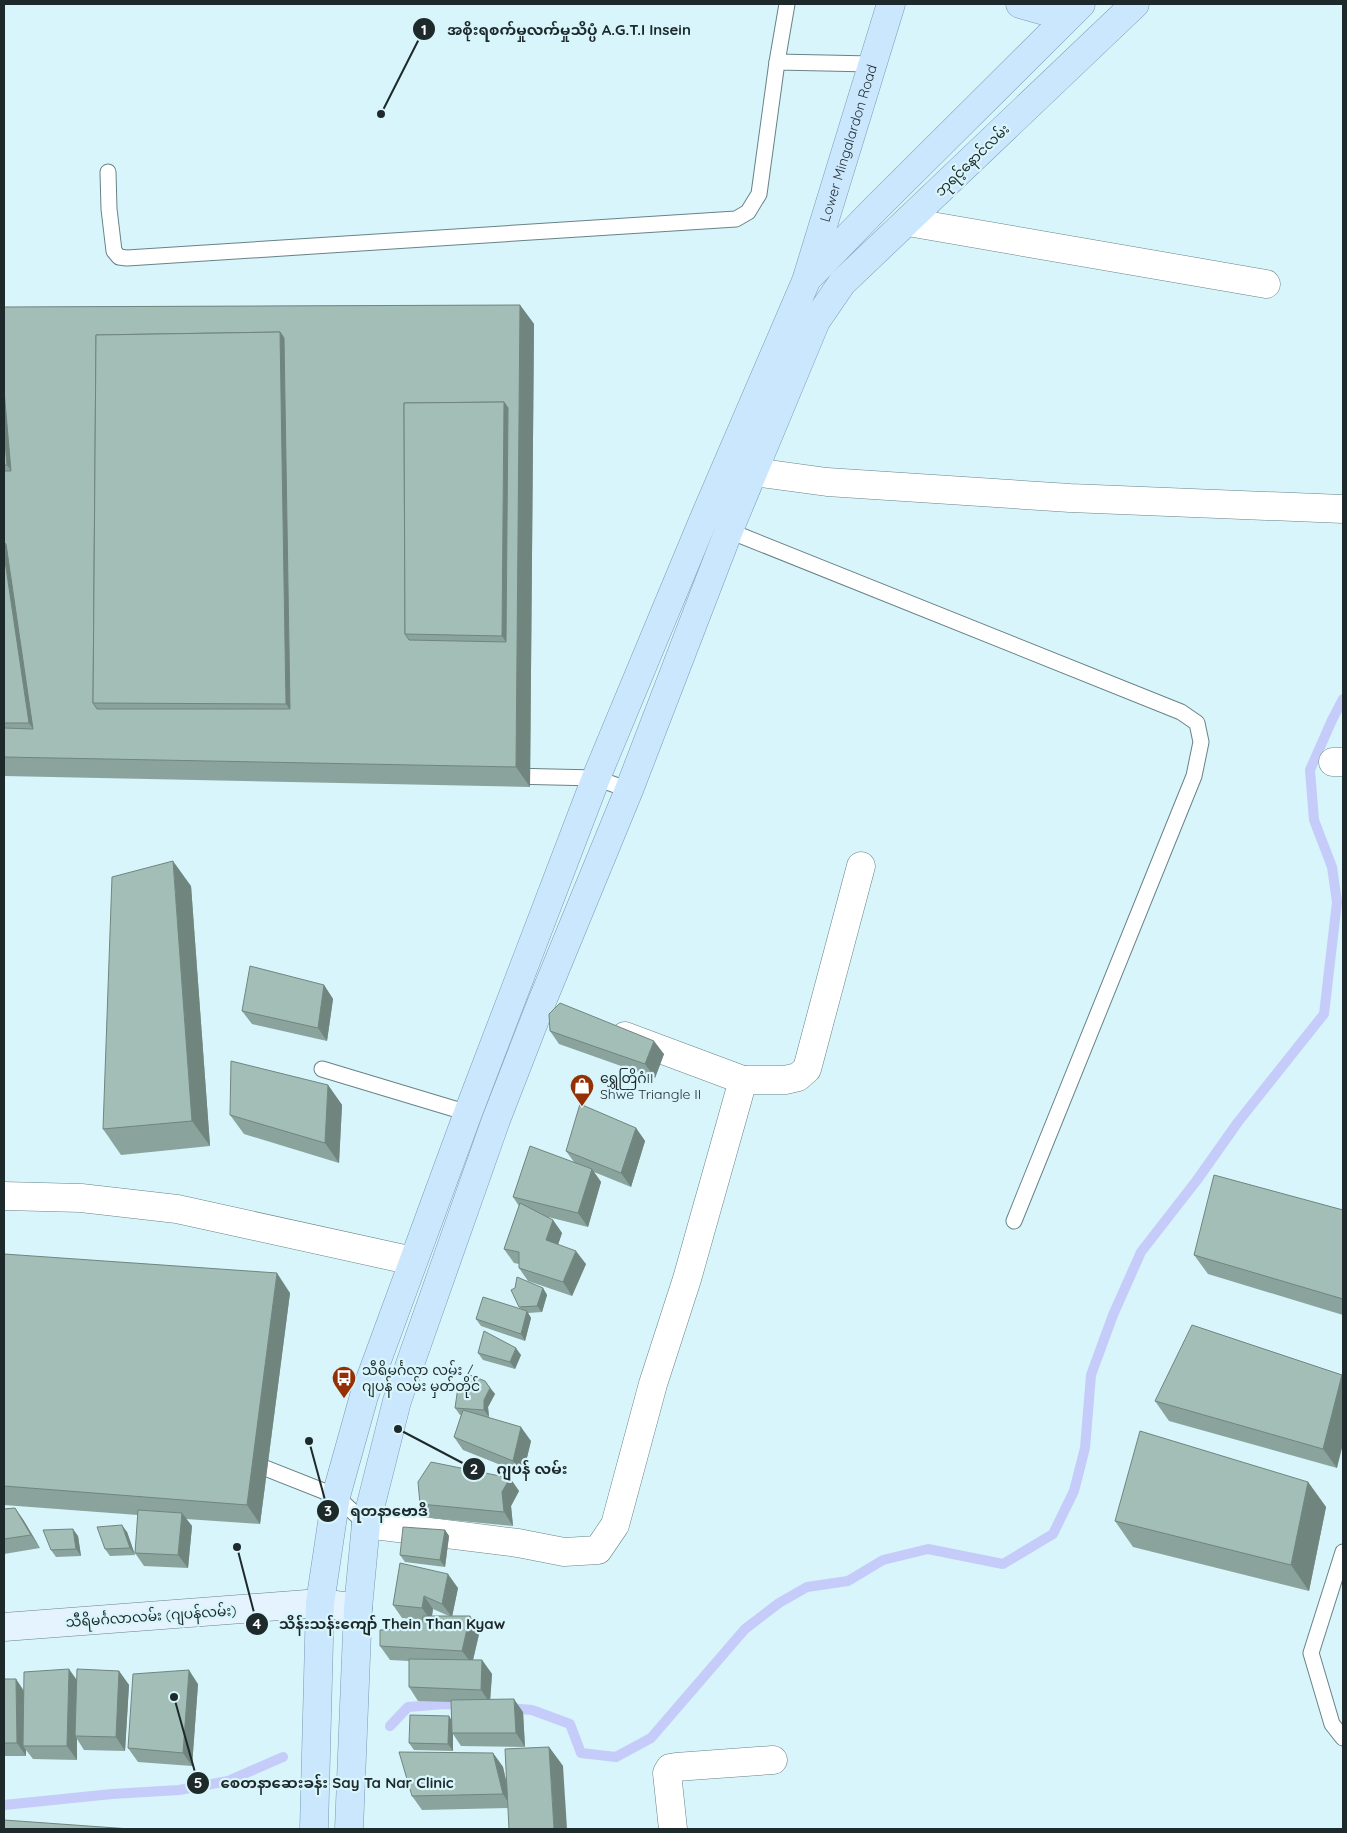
<svg xmlns="http://www.w3.org/2000/svg" width="1347" height="1833" font-family="Quicksand,'Noto Sans Myanmar',sans-serif">
<style>
.lines{fill:none;stroke-linecap:round;stroke-linejoin:round}
.stream{stroke:#c5ccf9;stroke-width:10}
.lane-casing{stroke:#688388;stroke-width:17}
.street-casing{stroke:#688388;stroke-width:29}
.secondary-casing{stroke:#688388;stroke-width:29}
.primary-casing{stroke:#789ab4;stroke-width:29}
.lane{stroke:#fff;stroke-width:15}
.street{stroke:#fff;stroke-width:28}
.secondary{stroke:#e5f3fe;stroke-width:28}
.primary{stroke:#cbe7fe;stroke-width:28}
.wall{fill:#8ba39d;fill-rule:evenodd}
.shaded-wall{fill:#71857f}
.building{fill:#a2beb6;stroke:#71857f;fill-rule:evenodd}
.labels{text-anchor:middle;dominant-baseline:central;stroke-width:4.5;stroke-linejoin:round;paint-order:stroke}
.street-label{font-size:14px;fill:#1e292b;stroke:#d7f5fa}
.poi-label{font-size:14px;fill:#1e292b;stroke:#d7f5fa;text-anchor:start}
.leader{fill:none;stroke:#1e292b;stroke-width:2}
.callout-dot{fill:#1e292b;stroke:#d7f5fa;stroke-width:2}
.mark-label{font-size:15px;text-anchor:middle;font-weight:bold;fill:#fff}
.callout-label{font-size:15px;text-anchor:middle;font-weight:bold;fill:#1e292b;stroke:#d7f5fa;stroke-width:4.5;stroke-linejoin:round;paint-order:stroke}
</style>
<rect width="100%" height="100%" fill="#d7f5fa"/>
<g class="lines">
<g class="stream">
<polyline points="508,1708 532,1710 570,1724 581,1753 616,1757 651,1738 745,1629 779,1603 807,1587 848,1581 883,1560 928,1549 1003,1564 1053,1534 1074,1491 1085,1448 1091,1375 1113,1315 1141,1252 1197,1180 1238,1122 1324,1014 1337,902 1332,867 1314,820 1310,770 1332,720 1343,699"/>
<polyline points="390,1726 408,1707 445,1704 464,1705"/>
<polyline points="4,1805 112,1794 179,1790 228,1781 283,1757"/>
</g>
<defs>
<g id="lane">
<polyline points="777,62 787,4"/>
<polyline points="108,172 109,209 114,251 119,257 127,258 736,219 748,212 759,194 777,62 872,64"/>
<polyline points="722,528 1181,712 1197,723 1201,742 1194,776 1014,1221"/>
<polyline points="510,776 596,778 629,790"/>
<polyline points="322,1069 468,1113"/>
<polyline points="250,1462 336,1496 366,1524"/>
<polyline points="1343,1552 1311,1653 1332,1724 1343,1738"/>
</g>
<g id="street">
<polyline points="908,222 1266,284"/>
<polyline points="733,464 753,472 827,482 1070,498 1343,509"/>
<polyline points="1333,762 1343,762"/>
<polyline points="743,1080 785,1080 798,1077 807,1069 861,866"/>
<polyline points="4,1196 81,1198 177,1209 413,1261"/>
<polyline points="366,1524 518,1543 564,1552 598,1550 615,1525 653,1384 687,1279 743,1080 625,1036"/>
<polyline points="673,1829 667,1773 670,1768 676,1767 773,1760"/>
</g>
<polyline id="secondary" points="4,1627 320,1603 358,1608"/>
<g id="primary">
<polyline points="1020,4 1041,10 1078,4"/>
<polyline points="810,276 875,209 1081,4"/>
<path id="s1" d="M314 1829 320 1603 336 1496 364 1396 468 1113 596 778 702 523 806 281 891 4"/>
<polyline points="349,1829 358,1608 366,1524 397,1401 496,1120 541,1004 629,790 729,530 816,321 842,283 1135,4"/>
</g>
</defs>
<use href="#lane" class="lane-casing"/>
<use href="#street" class="street-casing"/>
<use href="#secondary" class="secondary-casing"/>
<use href="#primary" class="primary-casing"/>
<use href="#lane" class="lane"/>
<use href="#street" class="street"/>
<use href="#secondary" class="secondary"/>
<use href="#primary" class="primary"/>
</g>
<g class="wall">
<polygon points="520,305 534,324 530,787 4,776 4,307"/>
<polygon points="191,886 210,1146 121,1155 103,1129"/>
<polygon points="324,985 333,999 327,1041 252,1024 242,1011"/>
<polygon points="550,1031 664,1054 655,1078 559,1044"/>
<polygon points="328,1085 342,1105 339,1163 244,1134 230,1115"/>
<polygon points="636,1128 645,1141 631,1187 594,1172 601,1182 588,1227 548,1217 553,1220 562,1233 558,1244 586,1264 572,1296 528,1281 519,1268 519,1264 514,1263 504,1249 519,1206 513,1197 574,1162 566,1151"/>
<polygon points="1343,1210 1343,1315 1208,1274 1194,1255"/>
<polygon points="4,1254 290,1293 260,1524 186,1519 192,1526 188,1568 144,1566 135,1553 138,1515 4,1505"/>
<polygon points="543,1288 547,1295 542,1312 528,1313 531,1318 525,1341 481,1326 476,1319 521,1309 519,1307"/>
<polygon points="478,1353 521,1355 515,1369 483,1360"/>
<polygon points="1342,1375 1337,1468 1169,1421 1155,1401"/>
<polygon points="485,1381 495,1394 488,1407 489,1417 531,1441 523,1474 463,1450 454,1437 461,1415 460,1415 455,1408"/>
<polygon points="510,1478 519,1491 511,1506 513,1526 430,1518 420,1504"/>
<polygon points="1308,1482 1326,1507 1309,1591 1133,1547 1115,1521"/>
<polygon points="15,1508 24,1521 40,1548 4,1554 4,1509"/>
<polygon points="445,1530 449,1536 445,1567 405,1562 400,1555"/>
<polygon points="127,1532 135,1555 110,1556 105,1549"/>
<polygon points="78,1536 81,1556 56,1557 51,1550"/>
<path d="M400 1563 458 1588 452 1616H470L480 1630 473 1660H482L492 1674 490 1699 523 1712 525 1747 461 1746 453 1734V1751L414 1750 409 1743 449 1716 452 1721 451 1702 418 1701 409 1687V1661L390 1660 380 1646 421 1628 423 1620 402 1618 393 1605ZM433 1609 449 1616H432Z"/>
<polygon points="119,1671 129,1685 125,1751 84,1750 77,1739 77,1760 33,1759 26,1750 26,1756 4,1756 4,1679 16,1679 24,1691 76,1679"/>
<polygon points="198,1684 192,1766 138,1762 128,1748"/>
<polygon points="549,1747 563,1766 508,1808 422,1810 412,1796 493,1753 503,1767 507,1784"/>
</g>
<g class="shaded-wall">
<polygon points="520,305 534,324 530,787 516,767 517,657 502,636 504,402"/>
<polygon points="4,328 25,491 7,465 4,432"/>
<polygon points="280,332 298,358 304,729 286,704"/>
<polygon points="4,542 19,564 47,748 29,723 4,554"/>
<polygon points="173,861 191,886 210,1146 192,1121"/>
<polygon points="324,985 333,999 327,1041 318,1028"/>
<polygon points="654,1041 664,1054 655,1078 645,1064"/>
<polygon points="328,1085 342,1105 339,1163 325,1143"/>
<polygon points="636,1128 645,1141 631,1187 621,1173"/>
<polygon points="592,1169 601,1182 588,1227 578,1213"/>
<polygon points="553,1220 562,1233 555,1254 546,1240"/>
<polygon points="576,1251 586,1264 572,1296 563,1282"/>
<polygon points="277,1273 290,1293 260,1524 247,1505"/>
<polygon points="543,1288 547,1295 542,1312 537,1306"/>
<polygon points="527,1311 531,1318 525,1341 521,1334"/>
<polygon points="516,1348 521,1355 515,1369 510,1362"/>
<polygon points="1342,1375 1343,1377 1343,1444 1337,1468 1323,1449"/>
<polygon points="490,1388 495,1394 488,1407 489,1417 484,1410 484,1400"/>
<polygon points="521,1427 531,1441 523,1474 513,1461"/>
<polygon points="510,1478 519,1491 511,1506 513,1526 504,1512 502,1492"/>
<polygon points="1308,1482 1326,1507 1309,1591 1291,1565"/>
<polygon points="15,1508 24,1521 40,1548 31,1535"/>
<polygon points="182,1513 192,1526 188,1568 178,1555"/>
<polygon points="122,1525 127,1532 135,1555 130,1548"/>
<polygon points="73,1529 78,1536 81,1556 76,1549"/>
<polygon points="445,1530 449,1536 445,1567 440,1560"/>
<polygon points="448,1574 458,1588 452,1617 442,1604"/>
<polygon points="424,1596 433,1609 431,1621 422,1608"/>
<polygon points="470,1616 480,1630 472,1664 462,1651"/>
<polygon points="482,1660 492,1674 490,1703 481,1690"/>
<polygon points="69,1669 79,1683 75,1736 77,1739 77,1760 67,1746"/>
<polygon points="189,1670 198,1684 192,1766 183,1753"/>
<polygon points="119,1671 129,1685 125,1751 116,1737"/>
<polygon points="16,1679 25,1693 23,1746 26,1750 26,1756 17,1743"/>
<polygon points="514,1699 523,1712 525,1747 516,1733"/>
<polygon points="449,1716 453,1723 452,1733 453,1734 453,1751 448,1744"/>
<polygon points="549,1747 563,1766 567,1829 554,1829"/>
<polygon points="493,1753 503,1767 512,1808 503,1794"/>
</g>
<g class="building">
<path d="M520 305 516 767 4 757V728L33 729 6 544 4 542V471H11L4 390V307ZM280 332 284 338 290 709H97L93 703 96 335ZM504 402 508 408 506 642 409 640 405 634 404 403Z"/>
<polygon points="280,332 286,704 93,703 96,335"/>
<polygon points="504,402 502,636 405,634 404,403"/>
<polygon points="4,432 7,465 4,465"/>
<polygon points="4,554 29,723 4,723"/>
<polygon points="173,861 192,1121 103,1129 112,877"/>
<polygon points="250,966 324,985 318,1028 242,1011"/>
<polygon points="560,1003 654,1041 645,1064 550,1031 549,1014"/>
<polygon points="231,1061 328,1085 325,1143 230,1115"/>
<polygon points="580,1104 636,1128 621,1173 566,1151"/>
<polygon points="530,1146 592,1169 578,1213 513,1197"/>
<polygon points="1214,1175 1343,1210 1343,1299 1194,1255"/>
<polygon points="520,1203 553,1220 546,1240 576,1251 563,1282 519,1268 519,1252 504,1249"/>
<polygon points="4,1254 277,1273 247,1505 4,1486"/>
<polygon points="517,1277 543,1288 537,1306 519,1307 511,1290 515,1288"/>
<polygon points="483,1297 527,1311 521,1334 476,1319"/>
<polygon points="1192,1325 1342,1375 1323,1449 1155,1401"/>
<polygon points="484,1331 516,1348 510,1362 478,1353"/>
<polygon points="470,1375 485,1381 490,1388 484,1400 484,1410 455,1408 458,1387"/>
<polygon points="463,1410 521,1427 513,1461 454,1437"/>
<polygon points="1140,1431 1308,1482 1291,1565 1115,1521"/>
<polygon points="431,1462 510,1478 502,1492 504,1512 420,1504 418,1482"/>
<polygon points="15,1508 31,1535 4,1539 4,1509"/>
<polygon points="138,1510 182,1513 178,1555 135,1553"/>
<polygon points="122,1525 130,1548 105,1549 97,1527"/>
<polygon points="403,1527 445,1530 440,1560 400,1555"/>
<polygon points="73,1529 76,1549 51,1550 43,1530"/>
<polygon points="400,1563 448,1574 442,1604 424,1596 422,1608 393,1605"/>
<polygon points="423,1616 470,1616 462,1651 380,1646 380,1630 421,1628"/>
<polygon points="409,1659 482,1660 481,1690 409,1687"/>
<polygon points="69,1669 67,1746 23,1746 24,1672"/>
<polygon points="77,1669 119,1671 116,1737 75,1736"/>
<polygon points="189,1670 183,1753 128,1748 133,1674"/>
<polygon points="4,1679 16,1679 17,1743 4,1743"/>
<polygon points="514,1699 516,1733 452,1733 451,1700"/>
<polygon points="410,1715 449,1716 448,1744 409,1743"/>
<polygon points="549,1747 554,1829 509,1829 505,1749"/>
<polygon points="399,1752 493,1753 503,1794 412,1796"/>
<polygon points="4,1820 130,1829 4,1829"/>
</g>
<defs>
<symbol id="shop-pin" viewBox="-11 -11 22 30"><path d="M0 17L-7.5 6A9.5 9.5 0 1 1 7.5 6Z" fill="#952f04" stroke="#d7f5fa"/><path d="M-5-2.5h2.3a2.7 3.5 0 0 1 5.4 0H5L5.5 6h-11ZM-1.5-2.5h3a1.5 2.3 0 0 0-3 0Z" fill="#fff"/></symbol>
<symbol id="bus-pin" viewBox="-11 -11 22 30"><path d="M0 17L-7.5 6A9.5 9.5 0 1 1 7.5 6Z" fill="#952f04" stroke="#d7f5fa"/><path d="M-5-6H5V4H4V6H2V4H-2V6H-4V4H-5ZM-3.5-4V0h7V-4ZM-3.5 1.2v1.5H-2V1.2ZM2 1.2v1.5H3.5V1.2Z" fill="#fff"/></symbol>
</defs>
<g fill-rule="evenodd">
<use href="#shop-pin" x="568" y="1072" width="28" height="38"/>
<use href="#bus-pin" x="330" y="1364" width="28" height="38"/>
</g>
<g class="labels">
<g class="street-label">
<text stroke="none"><textPath href="#s1" startOffset="1782">Lower Mingalardon Road</textPath></text>
<text transform="translate(972 160) rotate(-44)">ဘုရင့်နောင်လမ်း</text>
<text transform="translate(151 1616) rotate(-4)">သီရိမင်္ဂလာလမ်း (ဂျပန်လမ်း)</text>
</g>
<g class="poi-label">
<text x="600" y="1078">ရွှေတြိဂံII<tspan x="600" dy="16">Shwe Triangle II</tspan></text>
<text x="362" y="1370">သီရိမင်္ဂလာ လမ်း /<tspan x="362" dy="16">ဂျပန် လမ်း မှတ်တိုင်</tspan></text>
</g>
</g>
<path class="leader" d="M381 114L424 29M398 1429L474 1469M309 1441L328 1511M237 1547L257 1624M174 1697L198 1783"/>
<g class="callout-dot">
<circle cx="381" cy="114" r="5"/>
<circle cx="398" cy="1429" r="5"/>
<circle cx="309" cy="1441" r="5"/>
<circle cx="237" cy="1547" r="5"/>
<circle cx="174" cy="1697" r="5"/>
<circle cx="424" cy="29" r="12"/>
<circle cx="474" cy="1469" r="12"/>
<circle cx="328" cy="1511" r="12"/>
<circle cx="257" cy="1624" r="12"/>
<circle cx="198" cy="1783" r="12"/>
</g>
<g class="mark-label">
<text x="424" y="35">1</text>
<text x="474" y="1474">2</text>
<text x="328" y="1516">3</text>
<text x="257" y="1629">4</text>
<text x="198" y="1788">5</text>
</g>
<g class="callout-label">
<text x="569" y="35">အစိုးရစက်မှုလက်မှုသိပ္ပံ A.G.T.I Insein</text>
<text x="532" y="1474">ဂျပန် လမ်း</text>
<text x="389" y="1516">ရတနာဗောဒိ</text>
<text x="392" y="1629">သိန်းသန်းကျော် Thein Than Kyaw</text>
<text x="337" y="1788">စေတနာဆေးခန်း Say Ta Nar Clinic</text>
</g>
<rect width="1347" height="1833" fill="none" stroke="#1e292b" stroke-width="10"/>
</svg>
